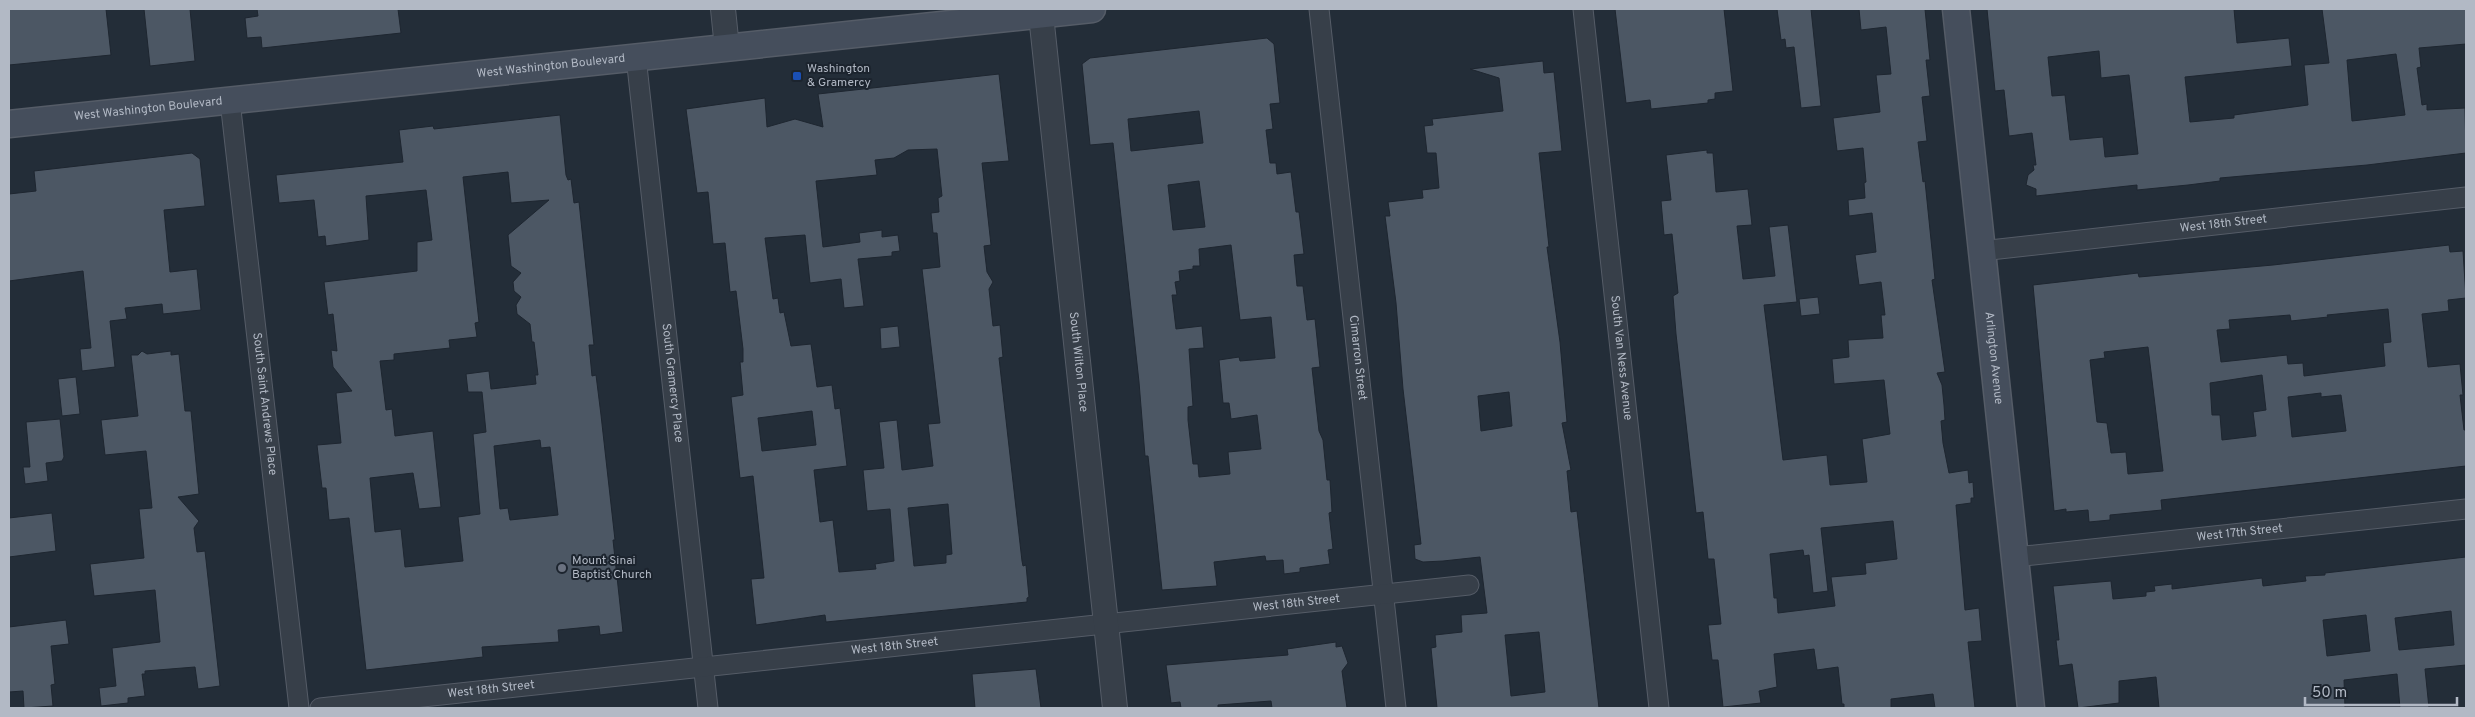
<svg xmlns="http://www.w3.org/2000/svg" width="2475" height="717" font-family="Overpass,sans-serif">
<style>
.building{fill:#4c5764;stroke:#1e2630;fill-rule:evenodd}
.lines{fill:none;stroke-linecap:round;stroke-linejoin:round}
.minor-casing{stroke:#555c67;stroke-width:21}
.tertiary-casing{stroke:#555c67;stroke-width:26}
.secondary-casing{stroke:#555c67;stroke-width:29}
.minor{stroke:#373f49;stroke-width:19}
.tertiary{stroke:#373f49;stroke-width:24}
.secondary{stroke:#454e5c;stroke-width:26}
.transit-dot{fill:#1a4fb4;stroke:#1c242e;stroke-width:2}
.worship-dot{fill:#6b7280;stroke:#1c242e;stroke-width:2}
.labels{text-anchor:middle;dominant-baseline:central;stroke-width:4;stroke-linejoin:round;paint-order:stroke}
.street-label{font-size:12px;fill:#b2b9c5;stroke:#1c242e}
.poi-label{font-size:12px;fill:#b2b9c5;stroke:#1c242e;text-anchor:start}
</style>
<rect width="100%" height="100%" fill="#232d38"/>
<g class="building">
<polygon points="9,9 106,9 111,55 9,65"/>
<polygon points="144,9 190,9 195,61 150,66"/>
<polygon points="257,9 398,9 401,33 262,48 261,37 247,38 245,18 258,16"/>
<polygon points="1615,9 1724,9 1733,91 1715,93 1715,99 1708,100 1708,103 1651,109 1650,100 1626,103"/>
<polygon points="1777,9 1811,9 1821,106 1801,108 1794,47 1786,48 1785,39 1781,40"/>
<path d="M1859 9H1925L1930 60H1926L1930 96 1922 97 1927 141 1918 142 1923 182 1925 181 1935 279 1932 280 1945 372 1937 373 1942 385 1944 405 1945 420 1941 421 1943 443 1949 473 1968 470 1969 483 1973 482 1974 498H1971V503L1956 505 1965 610 1979 608 1982 641 1968 642 1975 708H1935L1933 694 1891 699V708H1844V704H1842L1838 667 1817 670 1814 649 1774 654 1777 687 1759 691 1761 703 1723 707 1718 660H1712L1708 625 1721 624 1714 559H1708L1703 512 1696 513 1676 334 1673 296 1678 293 1672 234 1664 235 1661 201 1671 200 1666 155 1707 150V153H1713L1716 192 1748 189 1752 225 1737 226 1743 279 1775 276 1769 227 1788 225 1797 302 1764 305 1783 460 1827 455 1830 485 1867 482 1862 439 1890 434 1884 380 1834 384 1832 359 1849 357 1848 340 1883 338 1881 315H1885L1881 282 1859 285 1855 255 1876 252 1872 213 1849 216 1848 200 1865 198 1864 183 1866 182 1863 148 1837 151 1833 118 1880 112 1876 75 1891 74 1886 27 1861 30ZM1893 521 1897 559 1865 563 1866 574 1831 577 1835 606 1778 613 1777 598H1774L1770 554 1803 550 1804 556 1809 555 1813 593 1828 591 1821 528Z"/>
<path d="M1987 9H2234L2237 43 2289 38 2292 66 2185 77 2190 122 2234 118V115L2308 105 2304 65 2329 63 2322 9H2466V44L2419 48 2421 67 2417 68 2422 105 2427 104V110L2465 108 2466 153 2367 165 2220 178V181L2188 185 2137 190V185L2036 196V189L2026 185 2028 175 2034 170 2033 165H2036L2032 133 2009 136 2004 90 1995 91ZM2099 51 2101 78 2129 75 2138 154 2105 157 2103 137 2070 140 2065 95 2052 96 2048 57ZM2396 54 2405 115 2352 121 2347 60Z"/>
<path d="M1267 38 1274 44 1280 103 1270 104 1273 129 1266 130 1270 163H1276L1277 174 1291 172 1296 212H1299L1304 254 1294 255 1297 286H1303L1307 320 1315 319 1320 367 1312 368 1319 431 1323 440 1327 480H1330L1332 512 1329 513 1333 549 1328 550 1330 564 1300 568V572L1284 574 1283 560 1266 561 1265 556 1214 562 1217 586 1162 590 1148 456H1145L1139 382 1113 143 1090 145 1082 64 1090 58ZM1199 111 1203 143 1131 151 1128 119ZM1199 181 1205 227 1173 230 1168 185ZM1231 245 1240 320 1271 317 1275 358 1240 361 1239 357 1219 360 1223 403H1229L1231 419 1257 415 1261 449 1228 452 1230 474 1199 477 1198 464H1193L1188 420V407L1193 406 1189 349 1204 348 1202 326 1176 329 1172 295H1177L1175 282 1180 281 1179 271 1193 269V266H1200L1199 249Z"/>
<path d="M1543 61 1544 73 1554 72 1562 151 1539 153 1549 247H1547L1560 342 1567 422 1562 423 1571 470 1567 471 1571 512 1577 511 1599 708H1437L1431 648 1436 647 1435 635 1462 632 1461 615 1487 613 1480 557 1443 561 1423 562 1415 559 1414 545 1421 544 1403 389 1396 303 1385 216H1390L1388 202 1423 198 1422 190 1439 188 1436 153H1427L1424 126 1433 125 1432 119 1503 111 1499 78 1470 69ZM1509 392 1512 426 1481 431 1478 396ZM1539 632 1545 692 1511 696 1505 635Z"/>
<path d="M999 74 1009 161 982 163 991 245 984 246 987 272 993 282 989 289 993 326 1000 325 1003 357 999 358 1022 561 1023 566 1026 565 1029 597 1027 598V602L826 622 825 615 756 625 751 579 764 578 753 476 740 478 731 397 743 395 740 362H743V349L736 291 730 292 725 243 713 244 708 192 697 193 686 109 765 98 767 127 795 119 823 127 818 94ZM937 149 942 196 938 198 939 212 931 213 933 233H937L940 267 922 269 940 423 928 424 933 466 902 470 897 420 879 422 884 468 863 470 867 511 890 509 894 561 875 564 876 569 839 572 833 520 820 522 814 470 847 466 840 408 835 409 832 385 817 387 811 344 791 346 784 312 780 313 778 298 773 299 765 238 805 235 810 283 841 279 844 308 864 306 858 259 892 256V252L900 251 898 235 882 237V230L859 233 860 242 823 247 816 181 877 175 875 160 894 158 908 150ZM812 411 816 445 762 451 758 418ZM948 504 952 554 946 555V563L914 566 908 508Z"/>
<path d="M560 115 566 175 568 180 571 179 574 203 579 202 594 345H589L592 376 596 375 601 415 615 540H613L623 632 600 635 599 626 558 630 559 642 482 647 483 657 366 670 349 518 329 520 326 488H322L317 445 341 443 336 393 352 391 333 367 331 350 337 351 333 314 328 315 324 282 417 271V242L432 240 426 190 366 196 369 240 326 246 325 236 318 237 314 200 279 203 276 175 403 162 399 130 433 126 434 129ZM508 172 511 203 549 200 508 235 511 266 521 273 513 282 514 291 521 297 516 305 517 314 530 324 532 342H534L538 375H535L536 384 491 389 489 371 466 374 468 392H482L486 432 473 434 480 514 458 517 463 561 405 567 401 529 375 532 370 478 413 473 419 509 441 507 433 431 395 436 392 409 386 410 380 361 394 360V354L450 348 449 340 477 337 475 323 479 322 463 177ZM540 440 541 448 550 447 558 515 510 520 508 508 500 509 494 446Z"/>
<polygon points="192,153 200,159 205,206 164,210 170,272 197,269 201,310 163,314 162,304 125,308 127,319 110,321 115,367 82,371 80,349 91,348 83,271 9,281 9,194 36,191 34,171"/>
<path d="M2449 245 2450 252 2463 251 2466 298 2448 300 2449 311 2422 314 2428 367 2460 364 2463 395H2460L2464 430H2466V466L2161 500 2162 510 2110 515V520L2089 522 2088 510 2066 512V509L2054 511 2033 285 2138 273 2139 277 2273 265ZM2388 309 2391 342 2383 343 2385 366 2304 376 2303 363 2288 364 2287 355 2221 362 2217 330 2230 329 2229 320 2290 315 2291 321 2328 317 2327 315ZM2148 347 2163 471 2128 474 2126 452 2111 453 2107 423 2097 422 2090 360 2105 358 2104 352ZM2262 375 2266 410 2253 412 2256 436 2222 440 2220 415H2212L2210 383ZM2321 393V397L2341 395 2346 431 2292 437 2288 397Z"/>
<polygon points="1818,297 1820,314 1801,316 1799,299"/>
<polygon points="898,326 900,347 881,349 880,328"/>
<polygon points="142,351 147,354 171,351 171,355 179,354 185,411 191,411 199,494 178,497 199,521 194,528 197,552 205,551 220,686 198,689 195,667 145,671 145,674 142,674 145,696 128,698 128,703 101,706 99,688 116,686 112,648 160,642 155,590 94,596 90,564 144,558 139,509 152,508 146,451 105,455 101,420 138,416 131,355 138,355"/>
<polygon points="76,377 80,414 62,416 58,379"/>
<polygon points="60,419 64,457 62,461 46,463 48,481 25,484 23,467 30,467 26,422"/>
<polygon points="52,513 56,551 9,557 9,518"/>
<path d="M2466 557V665L2425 669 2429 708H2400L2397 674 2344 680 2345 708H2159L2156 677 2119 681V703L2078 708 2072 664 2059 666 2056 640H2059L2053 586 2111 581 2113 599 2146 596V592L2155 591 2154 586 2172 584V589L2262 578 2263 586 2306 581 2305 576 2325 575V573ZM2451 611 2454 645 2399 650 2395 618ZM2366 615 2370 651 2327 656 2323 620Z"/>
<polygon points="66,620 69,644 51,646 55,684 51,685 53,706 24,708 23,691 9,692 9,627"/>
<polygon points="1336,642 1336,647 1342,646 1348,663 1342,671 1347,708 1272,708 1271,701 1218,705 1218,708 1181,708 1180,702 1171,703 1166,665 1288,655 1287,649"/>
<polygon points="1036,669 1041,708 975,708 972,674"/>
</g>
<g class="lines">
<defs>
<g id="minor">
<path id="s1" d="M1319 9 1396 708"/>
<path id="s2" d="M1583 9 1659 708"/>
<path id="s3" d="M636 57 708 708"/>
<path id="s4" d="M230 101 299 708"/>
<path id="s5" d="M1981 251 2466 197"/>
<path id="s6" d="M2015 557 2466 509"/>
<path id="s7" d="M320 708 1469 585"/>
</g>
<g id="tertiary">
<polyline points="723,9 727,48"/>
<path id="s8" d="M1041 15 1115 708"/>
</g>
<g id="secondary">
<path id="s9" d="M1956 9 2031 708"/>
<path id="s10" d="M9 124 1092 9"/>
</g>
</defs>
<use href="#minor" class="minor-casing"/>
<use href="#tertiary" class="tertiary-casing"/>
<use href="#secondary" class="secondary-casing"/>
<use href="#minor" class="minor"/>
<use href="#tertiary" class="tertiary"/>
<use href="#secondary" class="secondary"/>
</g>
<rect class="transit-dot" x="792" y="71" width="10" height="10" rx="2.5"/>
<circle class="worship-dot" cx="562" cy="568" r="5"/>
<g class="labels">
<g class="street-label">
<text stroke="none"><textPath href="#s10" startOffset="545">West Washington Boulevard</textPath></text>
<text stroke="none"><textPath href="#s10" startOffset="140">West Washington Boulevard</textPath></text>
<text stroke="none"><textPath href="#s5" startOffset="244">West 18th Street</textPath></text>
<text stroke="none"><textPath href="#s2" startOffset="351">South Van Ness Avenue</textPath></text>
<text stroke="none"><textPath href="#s1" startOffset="351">Cimarron Street</textPath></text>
<text stroke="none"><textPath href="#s9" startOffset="351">Arlington Avenue</textPath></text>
<text stroke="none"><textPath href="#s8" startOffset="349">South Wilton Place</textPath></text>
<text stroke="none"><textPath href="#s3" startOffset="328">South Gramercy Place</textPath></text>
<text stroke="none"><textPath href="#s4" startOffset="305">South Saint Andrews Place</textPath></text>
<text stroke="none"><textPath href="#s6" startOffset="226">West 17th Street</textPath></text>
<text stroke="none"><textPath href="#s7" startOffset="982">West 18th Street</textPath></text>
<text stroke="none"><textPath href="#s7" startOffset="578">West 18th Street</textPath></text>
<text stroke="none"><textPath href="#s7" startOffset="172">West 18th Street</textPath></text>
</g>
<g class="poi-label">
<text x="807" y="69">Washington<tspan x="807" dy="14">&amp; Gramercy</tspan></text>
<text x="572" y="561">Mount Sinai<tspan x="572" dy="14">Baptist Church</tspan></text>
</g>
</g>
<rect width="2475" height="717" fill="none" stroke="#b2b9c5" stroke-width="20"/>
<path d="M2305 697v8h152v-8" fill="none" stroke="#b2b9c5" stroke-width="2.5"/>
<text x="2312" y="697" font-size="15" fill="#b2b9c5" stroke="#1c242e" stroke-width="4" paint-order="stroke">50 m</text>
</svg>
